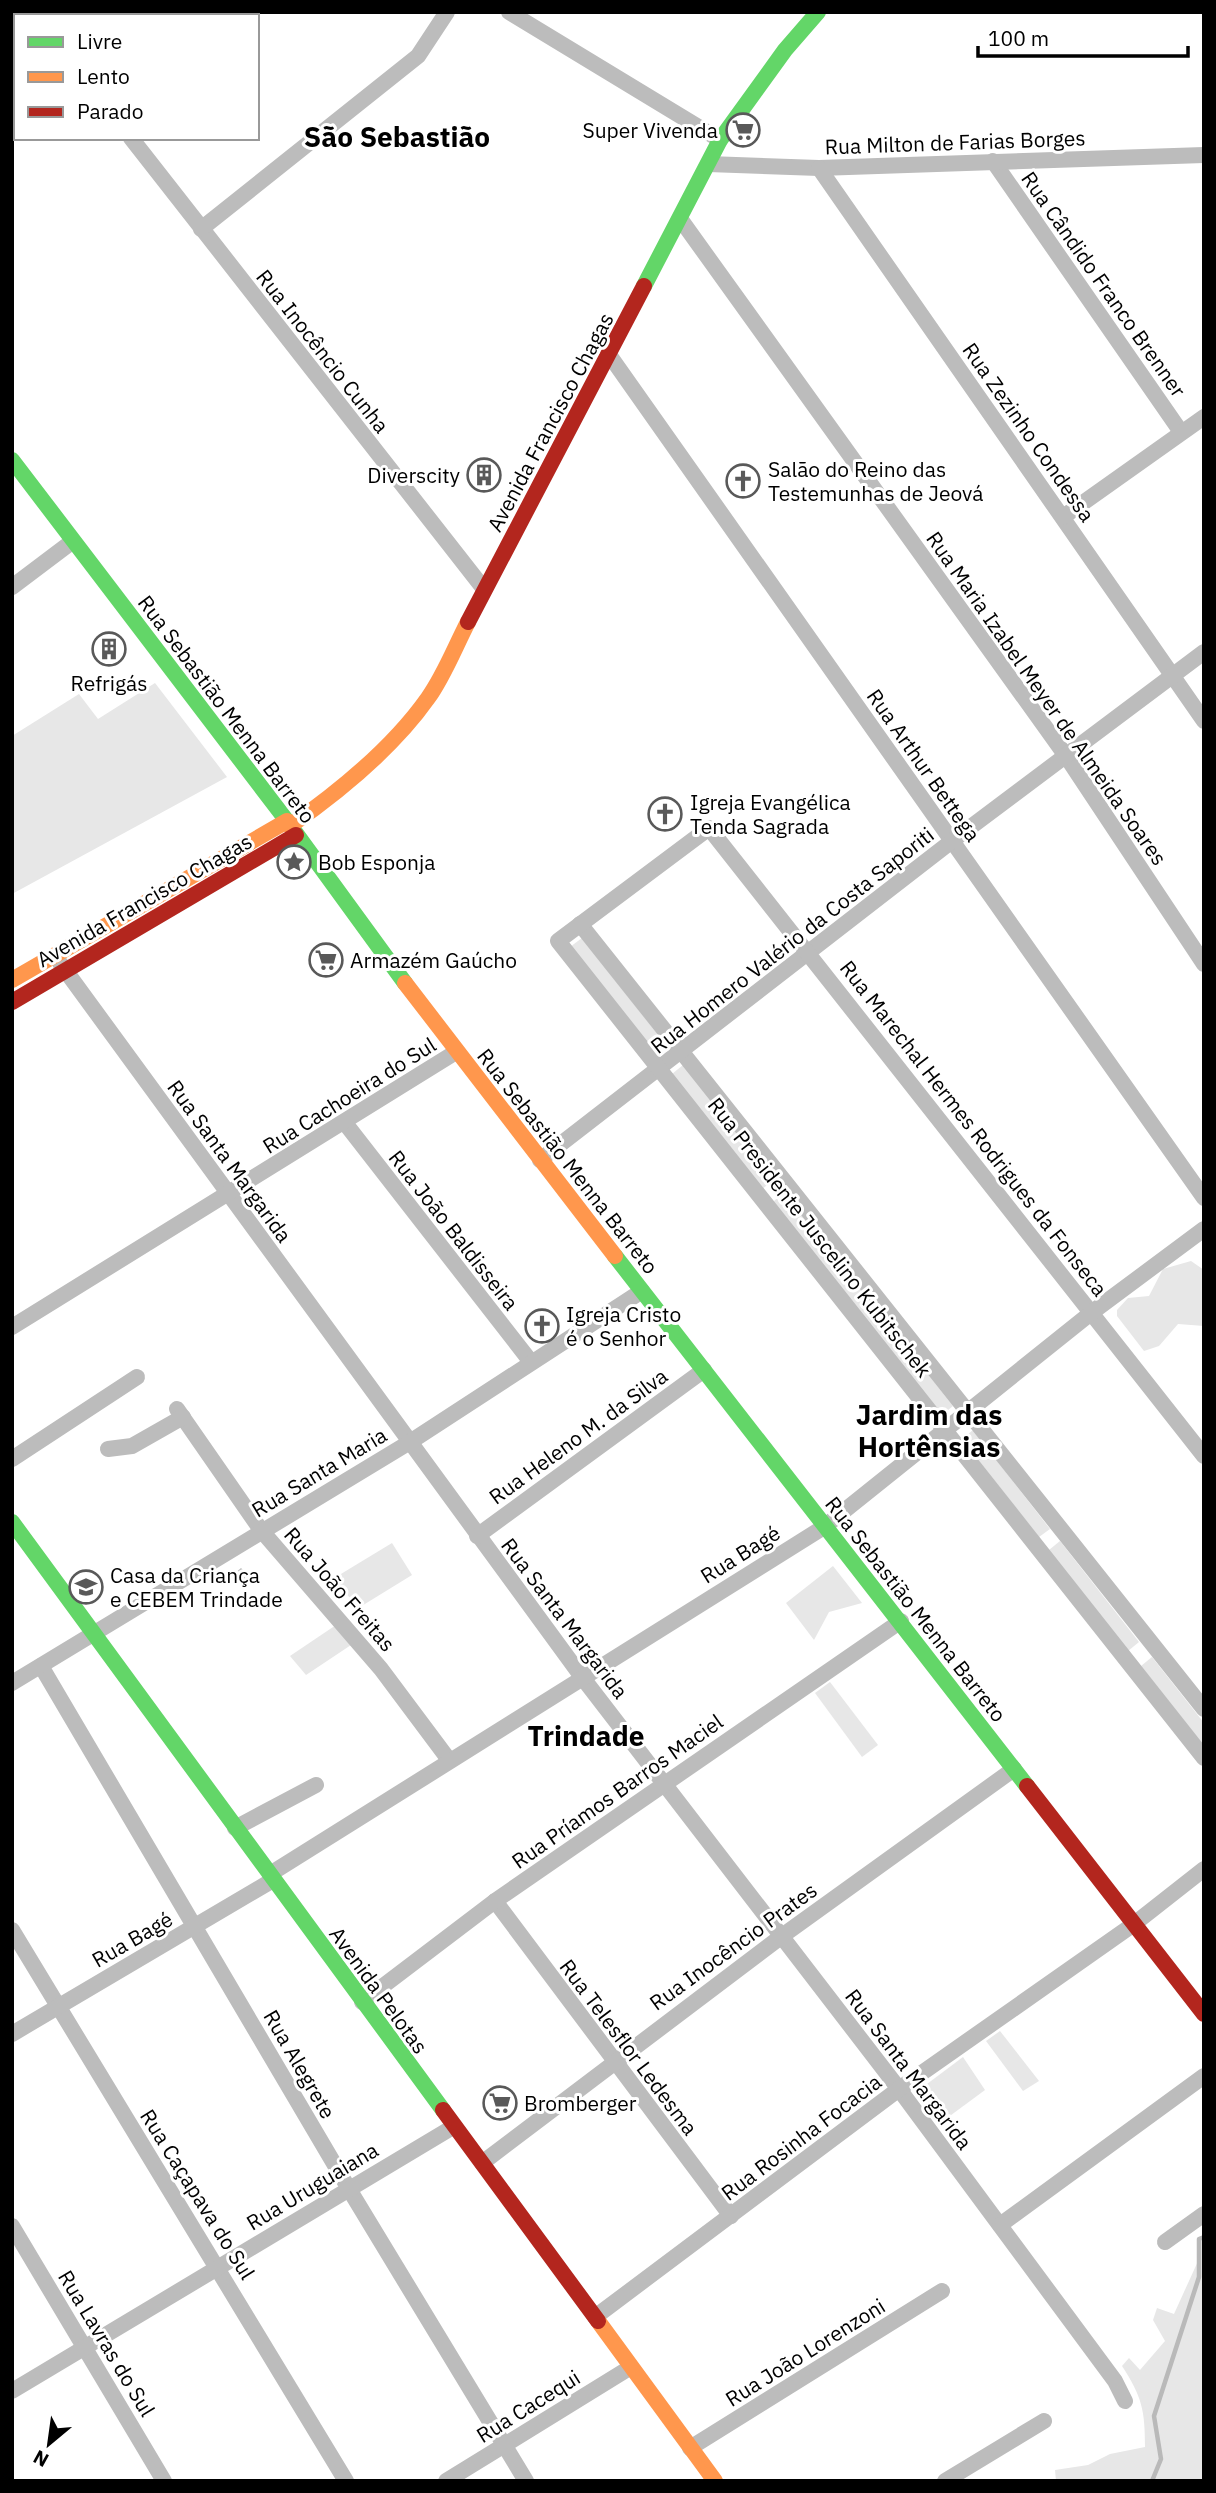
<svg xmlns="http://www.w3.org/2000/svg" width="1216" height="2493" font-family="'IBM Plex Sans',sans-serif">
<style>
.green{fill:#e7e7e7}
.water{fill:#b9b9b9}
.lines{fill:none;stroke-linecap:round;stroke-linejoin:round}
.stream{stroke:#b9b9b9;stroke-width:4.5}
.street{stroke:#bcbcbc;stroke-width:16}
.fast{stroke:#63d668;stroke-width:16}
.slow{stroke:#ff974d;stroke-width:16}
.jam{stroke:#b3261e;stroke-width:16}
.labels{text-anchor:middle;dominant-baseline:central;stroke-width:6;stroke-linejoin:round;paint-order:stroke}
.poi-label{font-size:21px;fill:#000;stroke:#fff;text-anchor:start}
.street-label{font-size:21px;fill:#000;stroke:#fff}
.district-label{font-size:28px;font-weight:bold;fill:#000;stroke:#fff}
</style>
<rect width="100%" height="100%" fill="#fff"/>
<g class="green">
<polygon points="155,683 227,777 12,894 12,736 79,694 98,719"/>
<polygon points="582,938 666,1045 655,1054 570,947"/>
<polygon points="683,1065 774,1180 762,1189 672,1074"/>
<polygon points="784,1192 953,1406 942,1415 773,1202"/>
<polygon points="1191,1261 1204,1270 1204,1326 1178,1324 1159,1346 1144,1351 1117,1316 1117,1310 1128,1298 1149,1296 1163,1269"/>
<polygon points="973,1430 1050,1529 1039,1537 962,1439"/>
<polygon points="1060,1541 1139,1642 1128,1651 1049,1550"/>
<polygon points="392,1543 412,1575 360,1607 331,1580"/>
<polygon points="833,1566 862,1603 829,1612 814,1640 786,1603"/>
<polygon points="336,1625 351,1645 306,1675 290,1656"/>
<polygon points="1152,1657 1204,1723 1204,1746 1141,1666"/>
<polygon points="830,1682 878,1745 862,1757 815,1693"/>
<polygon points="1000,2031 1039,2081 1023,2091 986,2041"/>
<polygon points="963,2057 985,2090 943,2121 919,2090"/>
<path d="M1204 2237V2481H1056L1055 2470 1088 2465 1110 2454 1145 2447C1145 2410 1142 2397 1122 2366L1129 2358 1140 2370 1165 2341 1153 2320 1157 2308 1174 2314 1199 2259V2239Z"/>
</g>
<polygon class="water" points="241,1568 253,1580 245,1589 233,1575"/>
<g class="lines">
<polyline class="stream" points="1152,2481 1161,2459 1154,2416 1199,2277 1199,2239 1204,2237"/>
<g class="street">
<polyline points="34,12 36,16"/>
<polyline points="509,12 720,140"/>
<polyline points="131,138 484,589"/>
<polyline points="993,161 1181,432"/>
<polyline points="708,164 819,168 1204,155"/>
<polyline points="819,168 1204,721"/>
<polyline points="681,220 1066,756 1204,964"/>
<polyline points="201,229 418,56 447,12"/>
<polyline points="610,356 1204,1198"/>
<polyline points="1063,517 1204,417"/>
<polyline points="12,587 73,541"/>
<polyline points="580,924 1204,1709"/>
<polyline points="60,963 582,1677 899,2089 1115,2381 1125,2401"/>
<polyline points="345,1123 531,1362"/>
<polyline points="540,1160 952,841 1204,652"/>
<polyline points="12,1327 456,1052"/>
<polyline points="177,1409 261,1530 381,1669 449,1760"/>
<polyline points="108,1449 132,1446 183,1417"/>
<polyline points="1204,1456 709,828 558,941 1204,1758"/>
<polyline points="12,1459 137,1377"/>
<polyline points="477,1536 704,1370"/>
<polyline points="41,1666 349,2189 526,2481"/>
<polyline points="12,1683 410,1442 642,1291"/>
<polyline points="235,1828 316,1785"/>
<polyline points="270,1874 824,1527 1091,1313 1204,1229"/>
<polyline points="495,1901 731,2216"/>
<polyline points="12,1930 346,2481"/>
<polyline points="362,2002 495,1901 901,1621"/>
<polyline points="12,2034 273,1880"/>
<polyline points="482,2163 782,1936 1014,1769"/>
<polyline points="1000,2225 1204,2076"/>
<polyline points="12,2226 164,2481"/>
<polyline points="1165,2242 1204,2214"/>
<polyline points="595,2317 899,2089 1134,1924 1204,1869"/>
<polyline points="12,2391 453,2127"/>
<polyline points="690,2448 942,2291"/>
<polyline points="446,2481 631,2367"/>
<polyline points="945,2481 1044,2421"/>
</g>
<g class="fast">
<polyline points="644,286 720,140 785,50 818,12"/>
<polyline points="12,460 287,821 405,983"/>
<polyline points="615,1256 1027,1786"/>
<polyline points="12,1522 443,2110"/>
</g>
<g class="slow">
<path d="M290 826C340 791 392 749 428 698 444 676 455 647 468 622"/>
<polyline points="12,980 287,821"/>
<polyline points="405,983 615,1256"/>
<polyline points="598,2321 715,2481"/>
</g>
<g class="jam">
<polyline points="468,622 644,286"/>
<polyline points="12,1002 296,835"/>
<polyline points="1027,1786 1204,2014"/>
<polyline points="443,2110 598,2321"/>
</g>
</g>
<defs>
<symbol id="supermarket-ring" viewBox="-11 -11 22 22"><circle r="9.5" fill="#fff" stroke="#595959" stroke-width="1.5"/><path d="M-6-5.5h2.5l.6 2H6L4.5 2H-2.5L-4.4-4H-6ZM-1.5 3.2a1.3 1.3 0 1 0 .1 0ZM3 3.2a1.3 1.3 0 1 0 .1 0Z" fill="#595959"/></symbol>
<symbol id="building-ring" viewBox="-11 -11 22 22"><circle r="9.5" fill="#fff" stroke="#595959" stroke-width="1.5"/><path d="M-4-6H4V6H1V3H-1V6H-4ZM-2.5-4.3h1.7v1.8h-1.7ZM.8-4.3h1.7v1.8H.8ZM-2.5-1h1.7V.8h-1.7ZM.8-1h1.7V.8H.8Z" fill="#595959"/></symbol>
<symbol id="church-ring" viewBox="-11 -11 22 22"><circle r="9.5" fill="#fff" stroke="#595959" stroke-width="1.5"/><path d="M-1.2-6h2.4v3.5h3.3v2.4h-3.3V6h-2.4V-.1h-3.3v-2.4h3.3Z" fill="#595959"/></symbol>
<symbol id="sight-ring" viewBox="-11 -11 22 22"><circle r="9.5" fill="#fff" stroke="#595959" stroke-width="1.5"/><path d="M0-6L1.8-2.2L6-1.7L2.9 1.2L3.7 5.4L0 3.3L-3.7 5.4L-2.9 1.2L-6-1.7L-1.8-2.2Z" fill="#595959"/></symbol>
<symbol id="school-ring" viewBox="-11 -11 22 22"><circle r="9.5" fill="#fff" stroke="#595959" stroke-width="1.5"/><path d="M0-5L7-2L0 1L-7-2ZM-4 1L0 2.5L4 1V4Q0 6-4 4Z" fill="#595959"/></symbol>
</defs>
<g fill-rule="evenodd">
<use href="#supermarket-ring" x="724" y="111" width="38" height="38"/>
<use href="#building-ring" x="465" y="456" width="38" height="38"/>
<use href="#church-ring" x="724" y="462" width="38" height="38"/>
<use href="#building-ring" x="90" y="630" width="38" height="38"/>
<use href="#church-ring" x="646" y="795" width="38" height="38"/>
<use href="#sight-ring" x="275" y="843" width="38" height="38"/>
<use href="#supermarket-ring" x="307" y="941" width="38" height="38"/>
<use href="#church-ring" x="523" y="1307" width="38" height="38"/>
<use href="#school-ring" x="67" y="1568" width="38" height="38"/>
<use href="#supermarket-ring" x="481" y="2084" width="38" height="38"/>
</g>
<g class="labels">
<g class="poi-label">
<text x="718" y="130" text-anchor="end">Super Vivenda</text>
<text x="768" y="469">Salão do Reino das<tspan x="768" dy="24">Testemunhas de Jeová</tspan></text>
<text x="460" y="475" text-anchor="end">Diverscity</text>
<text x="109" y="683" text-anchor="middle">Refrigás</text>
<text x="690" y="802">Igreja Evangélica<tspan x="690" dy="24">Tenda Sagrada</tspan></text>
<text x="318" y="862">Bob Esponja</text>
<text x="350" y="960">Armazém Gaúcho</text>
<text x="566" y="1314">Igreja Cristo<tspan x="566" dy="24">é o Senhor</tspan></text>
<text x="110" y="1575">Casa da Criança<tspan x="110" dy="24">e CEBEM Trindade</tspan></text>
<text x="524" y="2103">Bromberger</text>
</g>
<g class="street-label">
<text transform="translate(955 142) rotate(-2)">Rua Milton de Farias Borges</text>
<text transform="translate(1104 284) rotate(55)">Rua Cândido Franco Brenner</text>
<text transform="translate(323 351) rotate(52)">Rua Inocêncio Cunha</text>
<text transform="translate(550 422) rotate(-62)">Avenida Francisco Chagas</text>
<text transform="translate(1029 432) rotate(55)">Rua Zezinho Condessa</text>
<text transform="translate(1047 698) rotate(55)">Rua Maria Izabel Meyer de Almeida Soares</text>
<text transform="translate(227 709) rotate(53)">Rua Sebastião Menna Barreto</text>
<text transform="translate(924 765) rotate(55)">Rua Arthur Bettega</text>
<text transform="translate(144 900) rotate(-30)">Avenida Francisco Chagas</text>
<text transform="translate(792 940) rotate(-38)">Rua Homero Valério da Costa Saporiti</text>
<text transform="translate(349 1095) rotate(-32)">Rua Cachoeira do Sul</text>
<text transform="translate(974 1128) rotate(52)">Rua Marechal Hermes Rodrigues da Fonseca</text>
<text transform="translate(230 1161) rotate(54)">Rua Santa Margarida</text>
<text transform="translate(568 1161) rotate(52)">Rua Sebastião Menna Barreto</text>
<text transform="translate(454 1230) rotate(52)">Rua João Baldisseira</text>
<text transform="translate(820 1237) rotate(52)">Rua Presidente Juscelino Kubitschek</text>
<text transform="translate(578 1436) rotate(-36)">Rua Heleno M. da Silva</text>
<text transform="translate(319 1472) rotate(-31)">Rua Santa Maria</text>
<text transform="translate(740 1554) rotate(-32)">Rua Bagé</text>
<text transform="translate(340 1589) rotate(49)">Rua João Freitas</text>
<text transform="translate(916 1609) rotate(52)">Rua Sebastião Menna Barreto</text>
<text transform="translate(565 1618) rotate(53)">Rua Santa Margarida</text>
<text transform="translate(617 1791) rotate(-35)">Rua Príamos Barros Maciel</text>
<text transform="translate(132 1939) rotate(-30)">Rua Bagé</text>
<text transform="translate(733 1946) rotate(-36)">Rua Inocêncio Prates</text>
<text transform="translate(379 1990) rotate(54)">Avenida Pelotas</text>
<text transform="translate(629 2047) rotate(53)">Rua Telesflor Ledesma</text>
<text transform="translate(300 2064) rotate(60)">Rua Alegrete</text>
<text transform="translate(909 2069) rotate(53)">Rua Santa Margarida</text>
<text transform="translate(801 2137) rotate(-37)">Rua Rosinha Focacia</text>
<text transform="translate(312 2186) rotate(-31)">Rua Uruguaiana</text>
<text transform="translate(198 2194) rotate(58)">Rua Caçapava do Sul</text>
<text transform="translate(107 2343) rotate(59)">Rua Lavras do Sul</text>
<text transform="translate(805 2352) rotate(-32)">Rua João Lorenzoni</text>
<text transform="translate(528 2406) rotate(-32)">Rua Cacequi</text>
</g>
<g class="district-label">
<text x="397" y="136">São Sebastião</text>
<text x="929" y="1414">Jardim das<tspan x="929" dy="32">Hortênsias</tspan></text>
<text x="586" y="1735">Trindade</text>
</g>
</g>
<rect width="1216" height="2493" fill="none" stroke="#000000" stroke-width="28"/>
<rect x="14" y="14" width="245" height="126" fill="#ffffff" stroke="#999999" stroke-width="2"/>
<rect x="28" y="37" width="35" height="10" fill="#63d668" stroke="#999999" stroke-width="2"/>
<text x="77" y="49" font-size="21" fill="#000000">Livre</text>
<rect x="28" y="72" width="35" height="10" fill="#ff974d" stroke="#999999" stroke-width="2"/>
<text x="77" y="84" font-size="21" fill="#000000">Lento</text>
<rect x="28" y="107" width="35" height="10" fill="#b3261e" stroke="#999999" stroke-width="2"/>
<text x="77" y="119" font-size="21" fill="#000000">Parado</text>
<g transform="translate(49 2444) rotate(209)" stroke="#ffffff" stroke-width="5" paint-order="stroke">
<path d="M0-5L12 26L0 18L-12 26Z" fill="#000000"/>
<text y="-10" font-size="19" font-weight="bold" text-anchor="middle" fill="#000000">N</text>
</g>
<path d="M978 46v10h210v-10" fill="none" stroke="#000000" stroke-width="3.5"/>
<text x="988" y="46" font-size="21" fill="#000000" stroke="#ffffff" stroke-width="5" paint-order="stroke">100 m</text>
</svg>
